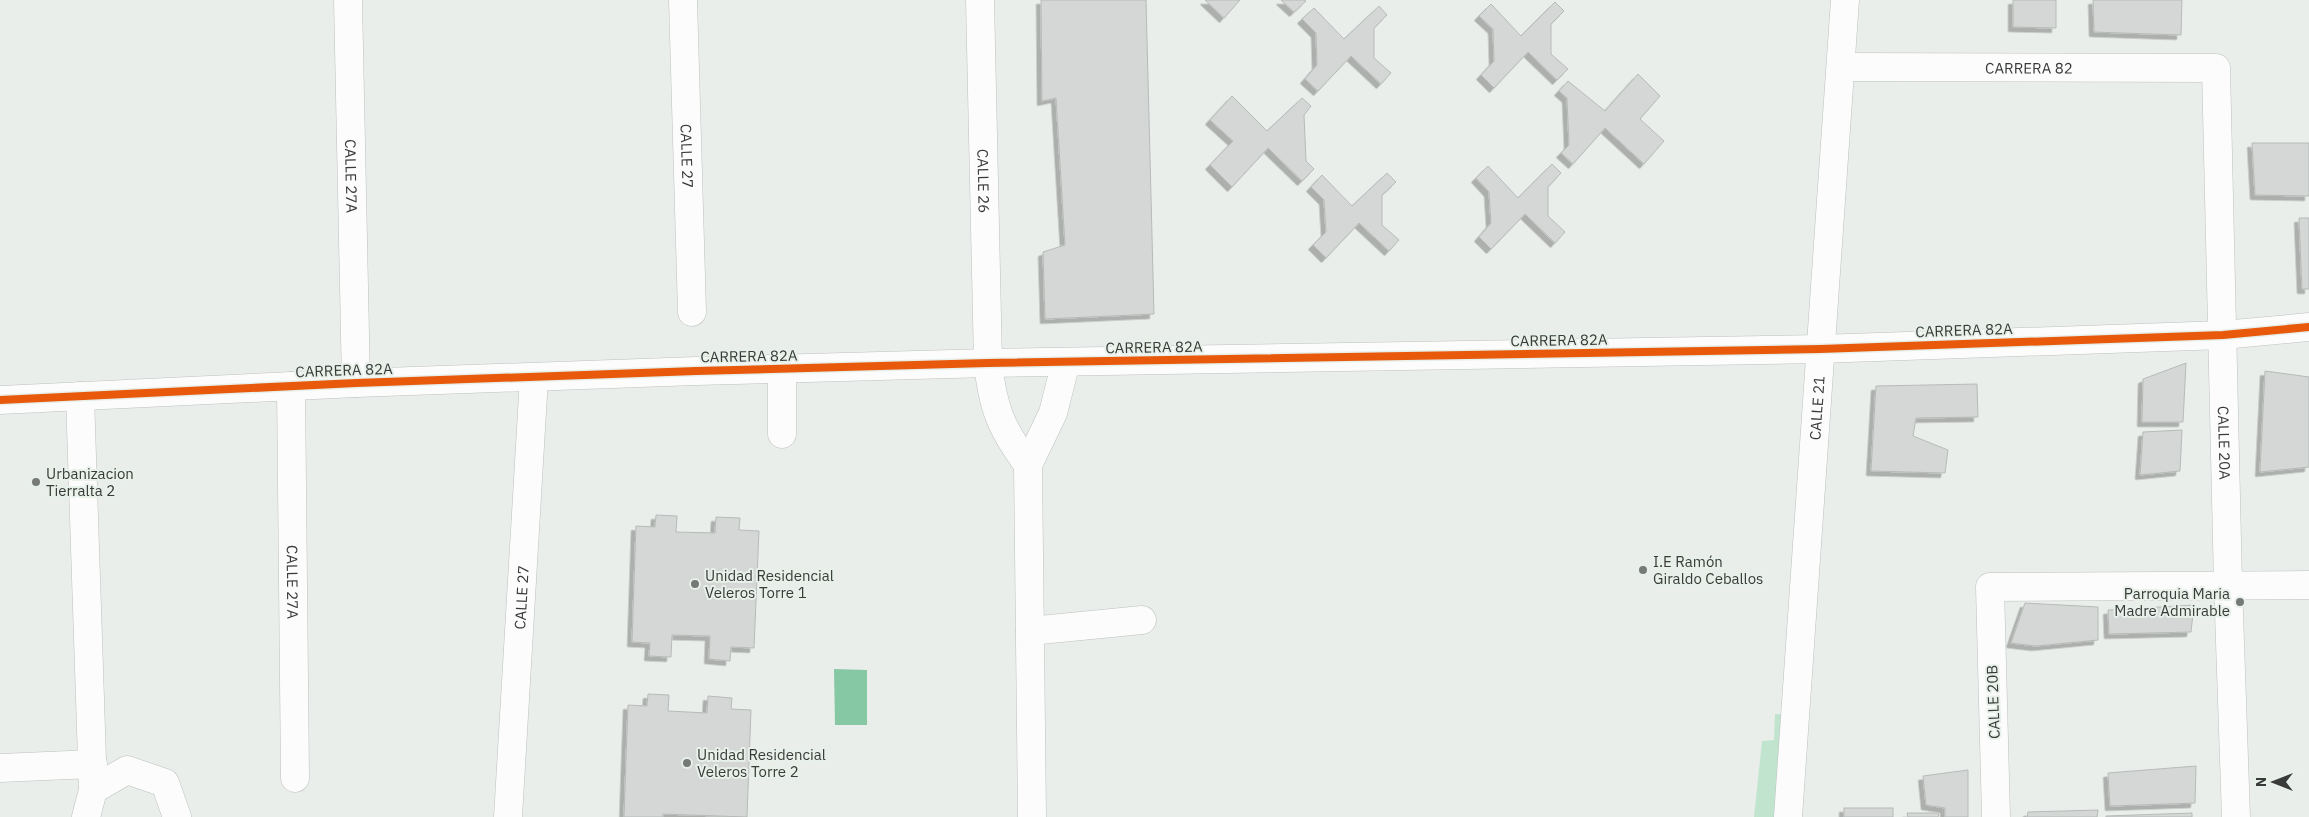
<svg xmlns="http://www.w3.org/2000/svg" width="2309" height="817" font-family="'IBM Plex Sans',sans-serif">
<style>
.green{fill:#c1e4ce}
.water{fill:#87c8a4}
.building{fill:#d4d7d5;stroke:#b7bab8;filter:url(#shadow)}
.lines{fill:none;stroke-linecap:round;stroke-linejoin:round}
.minor-casing{stroke:#bdc0be;stroke-width:29}
.minor{stroke:#fcfcfc;stroke-width:28}
.cycleway-casing{stroke:#e8f0ea;stroke-width:11}
.cycleway{stroke:#e8590c;stroke-width:8}
.poi-dot{fill:#767a77;stroke:#e8f0ea;stroke-width:2}
.labels{text-anchor:middle;dominant-baseline:central;stroke-width:4;stroke-linejoin:round;paint-order:stroke}
.street-label{font-size:15px;fill:#383b39;stroke:#e8f0ea}
.poi-label{font-size:15px;fill:#383b39;stroke:#e8f0ea;text-anchor:start}
</style>
<defs>
<filter id="shadow"><feDropShadow dx="-4.5" dy="4.5" stdDeviation="0" flood-color="#0004"/></filter>
</defs>
<rect width="100%" height="100%" fill="#eaeeeb"/>
<polygon class="green" points="1775,714 1790,715 1783,817 1754,817 1762,741 1774,740"/>
<polygon class="water" points="834,669 867,670 867,725 835,725"/>
<g class="building">
<polygon points="1041,0 1146,0 1154,314 1045,319 1043,252 1065,245 1056,98 1042,101"/>
<polygon points="1205,0 1240,0 1224,18"/>
<polygon points="1281,0 1305,0 1306,1 1294,12"/>
<polygon points="2013,0 2056,0 2056,28 2013,27"/>
<polygon points="2093,0 2182,0 2181,35 2094,32"/>
<polygon points="1555,2 1564,11 1551,24 1551,54 1568,69 1557,80 1528,52 1494,88 1481,75 1494,61 1493,29 1479,16 1491,4 1521,36"/>
<polygon points="1379,6 1387,15 1374,28 1374,58 1391,73 1381,84 1351,56 1318,91 1305,79 1317,65 1316,33 1302,19 1314,8 1344,39"/>
<polygon points="1638,74 1660,96 1640,119 1664,141 1644,164 1605,128 1573,164 1561,153 1569,145 1567,98 1559,91 1568,81 1605,111"/>
<polygon points="1232,96 1267,131 1302,98 1311,106 1304,115 1306,161 1314,169 1302,181 1268,148 1232,187 1210,165 1233,141 1210,120"/>
<polygon points="2252,143 2309,143 2309,196 2255,195"/>
<polygon points="1552,164 1561,173 1548,187 1548,216 1565,232 1555,243 1525,214 1491,249 1479,237 1491,223 1489,192 1476,178 1488,166 1518,198"/>
<polygon points="1387,173 1396,182 1382,195 1382,225 1399,240 1389,251 1359,223 1326,258 1313,245 1326,232 1324,200 1311,187 1322,175 1352,206"/>
<polygon points="2299,218 2309,218 2309,289 2302,289"/>
<polygon points="2186,363 2183,422 2142,422 2143,379"/>
<polygon points="2265,371 2309,377 2309,467 2260,472"/>
<polygon points="1977,384 1978,417 1916,418 1913,436 1948,450 1945,473 1871,471 1876,386"/>
<polygon points="2182,430 2180,471 2140,475 2143,432"/>
<polygon points="656,515 677,516 676,532 715,533 716,517 740,518 739,530 759,531 754,648 731,647 730,661 709,659 710,636 672,635 671,657 649,656 650,643 632,642 636,526 655,527"/>
<polygon points="2025,603 2098,607 2098,640 2036,646 2011,643"/>
<polygon points="2194,605 2191,632 2109,634 2108,610"/>
<polygon points="648,694 669,695 668,711 707,713 708,696 732,698 731,709 751,710 747,817 663,814 663,817 624,817 628,705 647,706"/>
<polygon points="2196,766 2195,803 2110,806 2108,773"/>
<polygon points="1968,770 1968,817 1945,817 1945,808 1926,805 1923,776"/>
<rect x="1844" y="808" width="49" height="9"/>
<polygon points="2098,810 2097,817 2027,817 2028,812"/>
<polygon points="1907,813 1939,813 1938,817 1908,817"/>
<polygon points="2192,813 2192,817 2106,817 2106,816"/>
</g>
<g class="lines">
<defs>
<g id="minor">
<path id="s1" d="M348 0 356 383"/>
<path id="s2" d="M683 0 692 312"/>
<path id="s3" d="M980 0 988 363C993 409 1001 428 1028 465"/>
<path id="s4" d="M1841 67 2216 68 2228 584 2236 817"/>
<path id="s5" d="M291 386 295 778"/>
<polyline points="80,396 93,790 86,817"/>
<polyline points="0,400 356,383 696,371 988,363 1820,349 2223,335 2309,327"/>
<polyline points="782,434 782,369"/>
<polyline points="1030,631 1142,620"/>
<polyline points="0,768 93,764"/>
<polyline points="93,790 127,770 165,783 177,817"/>
<path id="s6" d="M508 817 534 378"/>
<polyline points="1032,817 1028,465 1053,413 1066,362"/>
<path id="s7" d="M1788 817 1845 0"/>
<polyline points="1996,817 1990,587 2309,585"/>
</g>
</defs>
<use href="#minor" class="minor-casing"/>
<use href="#minor" class="minor"/>
<defs>
<polyline id="cycleway" points="0,400 356,383 696,371 988,363 1820,349 2223,335 2309,327"/>
</defs>
<use href="#cycleway" class="cycleway-casing"/>
<use href="#cycleway" class="cycleway"/>
</g>
<g class="poi-dot">
<circle cx="36" cy="482" r="5"/>
<circle cx="1643" cy="570" r="5"/>
<circle cx="695" cy="584" r="5"/>
<circle cx="2240" cy="602" r="5"/>
<circle cx="687" cy="763" r="5"/>
</g>
<g class="labels">
<g class="street-label">
<text stroke="none"><textPath href="#s4" startOffset="188">CARRERA 82</textPath></text>
<text stroke="none"><textPath href="#s2" startOffset="156">CALLE 27</textPath></text>
<text stroke="none"><textPath href="#s1" startOffset="176">CALLE 27A</textPath></text>
<text stroke="none"><textPath href="#s3" startOffset="181">CALLE 26</textPath></text>
<text transform="translate(1964 330) rotate(-2)">CARRERA 82A</text>
<text transform="translate(1559 340) rotate(-1)">CARRERA 82A</text>
<text transform="translate(1154 347) rotate(-1)">CARRERA 82A</text>
<text transform="translate(749 356) rotate(-1)">CARRERA 82A</text>
<text transform="translate(344 370) rotate(-2)">CARRERA 82A</text>
<text stroke="none"><textPath href="#s7" startOffset="410">CALLE 21</textPath></text>
<text stroke="none"><textPath href="#s4" startOffset="750">CALLE 20A</textPath></text>
<text stroke="none"><textPath href="#s5" startOffset="196">CALLE 27A</textPath></text>
<text stroke="none"><textPath href="#s6" startOffset="220">CALLE 27</textPath></text>
<text transform="translate(1993 702) rotate(-92)">CALLE 20B</text>
</g>
<g class="poi-label">
<text x="46" y="473">Urbanizacion<tspan x="46" dy="17">Tierralta 2</tspan></text>
<text x="1653" y="561">I.E Ramón<tspan x="1653" dy="17">Giraldo Ceballos</tspan></text>
<text x="705" y="575">Unidad Residencial<tspan x="705" dy="17">Veleros Torre 1</tspan></text>
<text x="2230" y="593" text-anchor="end">Parroquia Maria<tspan x="2230" dy="17">Madre Admirable</tspan></text>
<text x="697" y="754">Unidad Residencial<tspan x="697" dy="17">Veleros Torre 2</tspan></text>
</g>
</g>
<g transform="translate(2274 782) rotate(270)" stroke="#e8f0ea" stroke-width="4" paint-order="stroke">
<path d="M0-4L9 19L0 12L-9 19Z" fill="#383b39"/>
<text y="-8" font-size="14" font-weight="bold" text-anchor="middle" fill="#383b39">N</text>
</g>
</svg>
